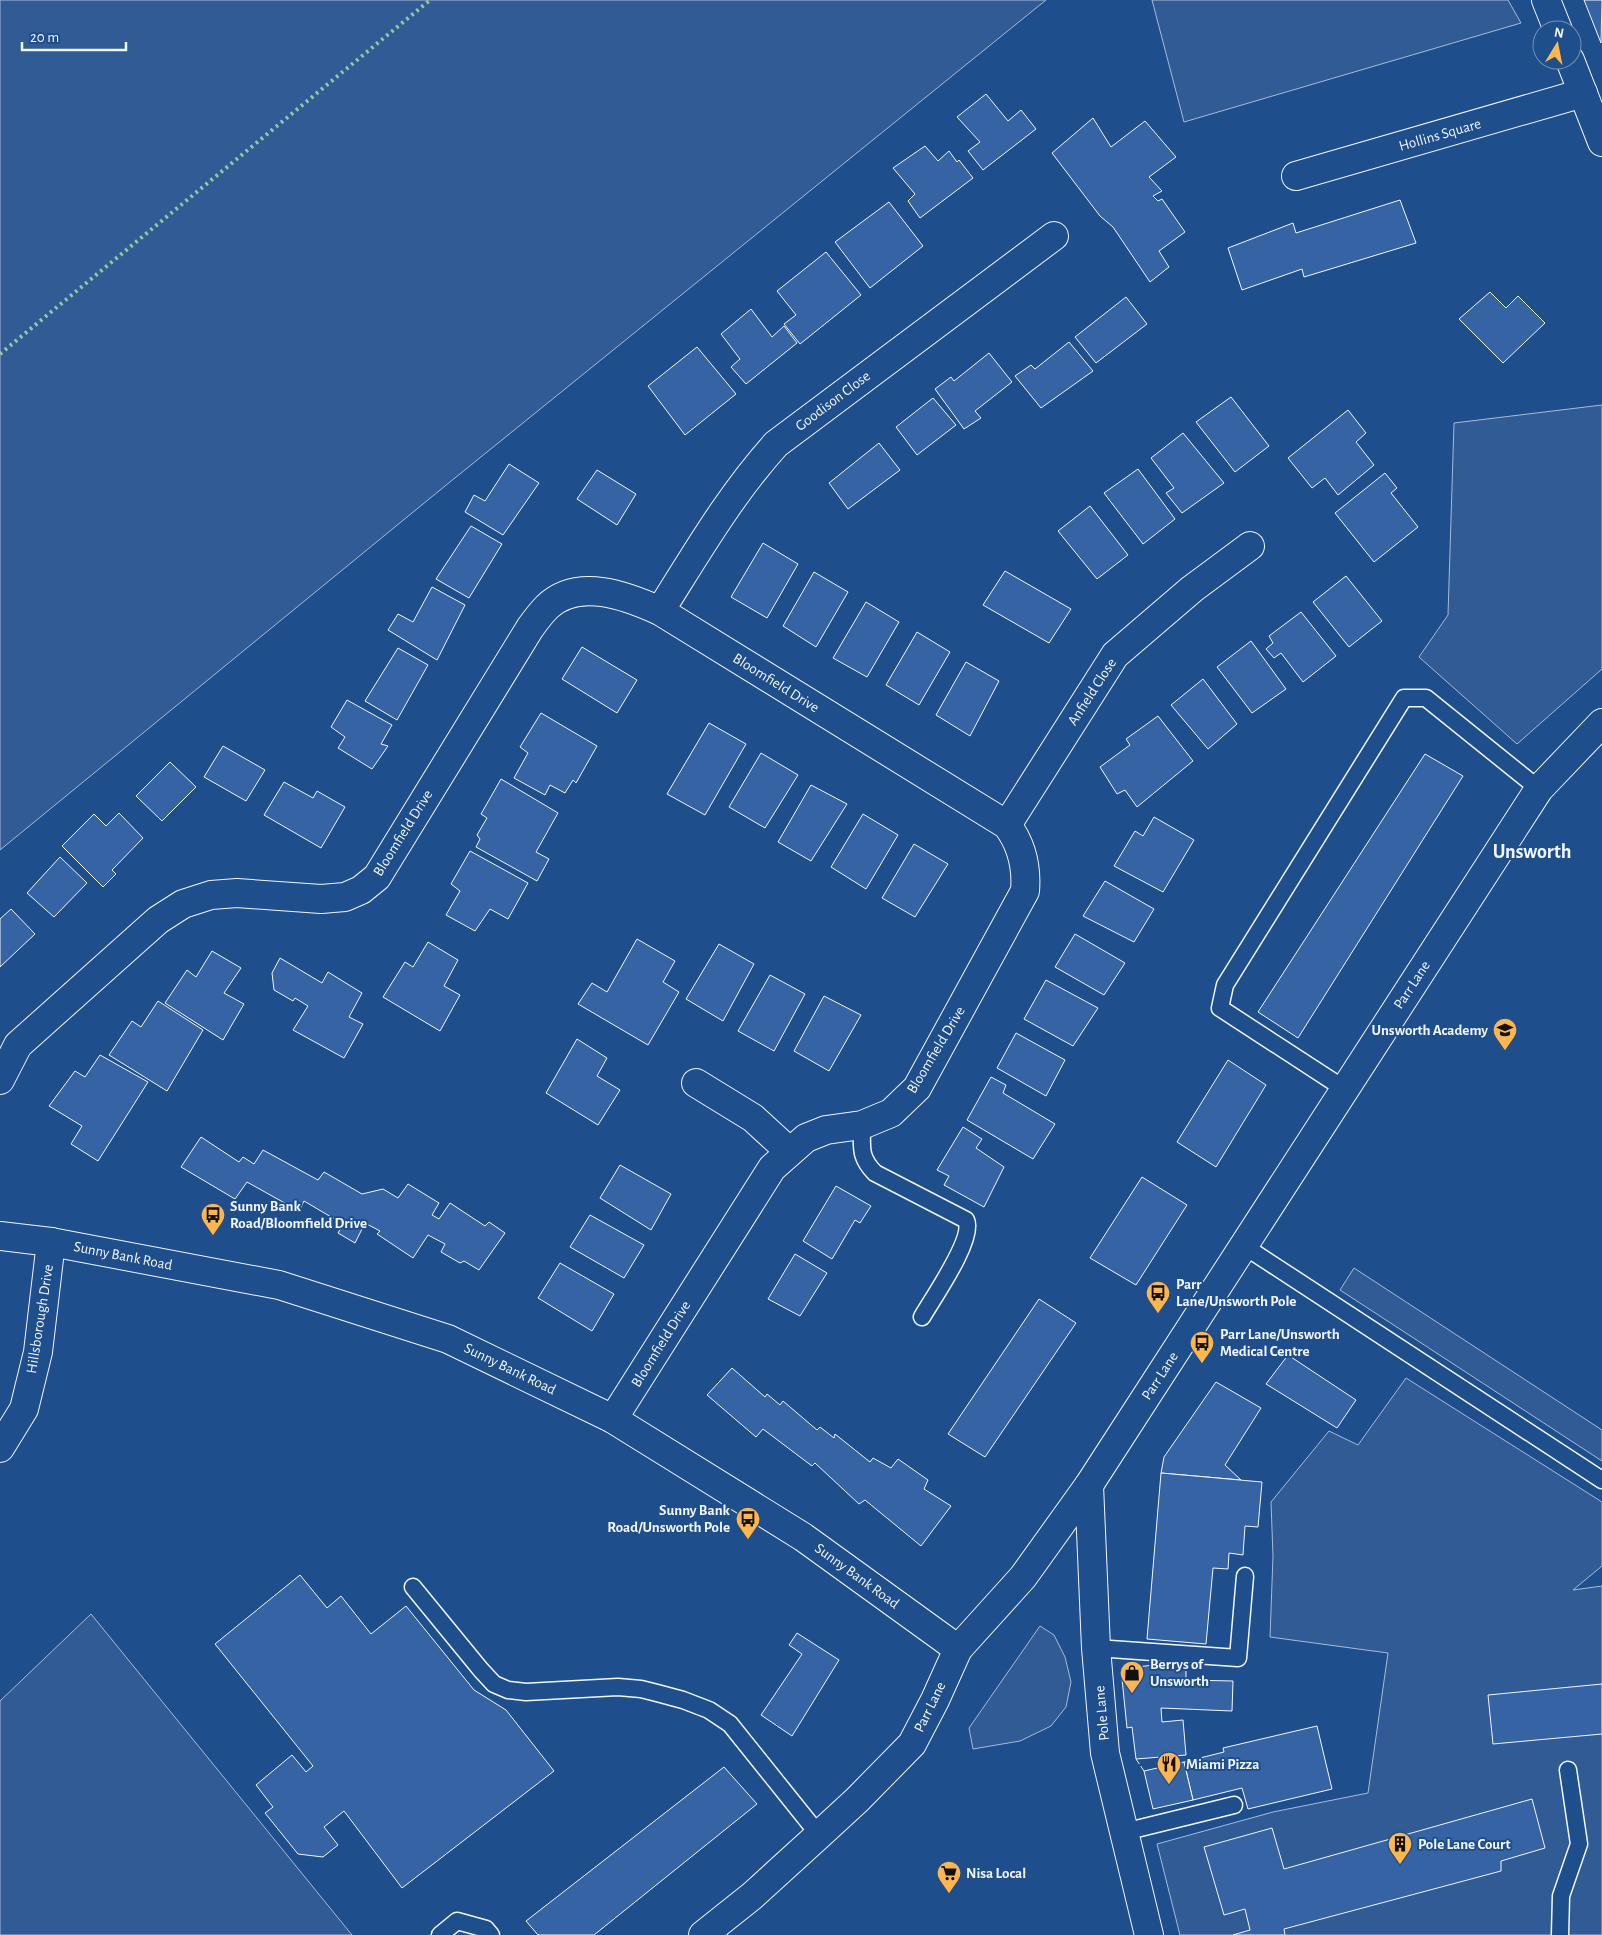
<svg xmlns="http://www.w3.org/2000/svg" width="1602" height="1935" font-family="'Alegreya Sans',sans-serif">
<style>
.built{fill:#305b95;stroke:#a8bbd7}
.building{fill:#3563a3;stroke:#f2f6ff}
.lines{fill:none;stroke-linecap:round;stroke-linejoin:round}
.service-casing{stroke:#f2f6ff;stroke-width:19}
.minor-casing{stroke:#f2f6ff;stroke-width:30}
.tertiary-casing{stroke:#f2f6ff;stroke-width:30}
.service{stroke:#1f4e8c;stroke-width:16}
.minor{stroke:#1f4e8c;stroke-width:28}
.tertiary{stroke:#1f4e8c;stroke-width:28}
.hedge{stroke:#97c8a6;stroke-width:4;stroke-dasharray:2.5 4;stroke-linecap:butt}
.fence{stroke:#f2f6ff;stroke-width:1;stroke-dasharray:6 2.5;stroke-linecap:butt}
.labels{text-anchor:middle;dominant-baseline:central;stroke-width:4;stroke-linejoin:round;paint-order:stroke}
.street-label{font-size:15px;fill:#f2f6ff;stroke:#1f4e8c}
.poi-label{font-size:15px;font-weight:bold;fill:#f2f6ff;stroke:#1f4e8c;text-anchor:start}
.district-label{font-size:20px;font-weight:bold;fill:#f2f6ff;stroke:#1f4e8c}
</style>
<rect width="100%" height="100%" fill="#1f4e8c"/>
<g class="built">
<polygon points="0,0 1046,0 445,486 0,850"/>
<polygon points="1152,0 1508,0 1521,23 1184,122"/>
<polygon points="1602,405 1602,669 1517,744 1419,657 1448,615 1454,423"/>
<polygon points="1354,1268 1602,1430 1602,1461 1340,1290"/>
<polygon points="1406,1378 1602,1502 1602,1566 1573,1590 1602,1586 1602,1935 1180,1935 1157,1844 1273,1812 1368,1793 1388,1653 1270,1637 1273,1556 1271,1502 1329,1431 1358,1445"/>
<polygon points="91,1614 352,1935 0,1935 0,1701"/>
<polygon points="1040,1626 1054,1635 1065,1657 1071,1682 1066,1707 1051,1726 1020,1741 973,1749 969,1728"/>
</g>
<g class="building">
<polygon points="1584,0 1602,0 1601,43"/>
<polygon points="986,94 1008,121 1021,110 1036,129 983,170 968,151 980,142 957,117"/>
<polygon points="1093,118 1111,147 1145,121 1176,157 1149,177 1162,191 1153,196 1158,201 1162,199 1185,232 1159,251 1169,267 1150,282 1113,227 1100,216 1052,153"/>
<polygon points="925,146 938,161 949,151 957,162 959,160 973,178 920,218 908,201 915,194 893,168"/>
<polygon points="1400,200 1416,243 1304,277 1302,269 1242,290 1228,248 1293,223 1296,233"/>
<polygon points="889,202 923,246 870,288 835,242"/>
<polygon points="826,252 861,295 800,344 784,324 796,315 777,291"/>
<polygon points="1490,292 1506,308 1518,296 1545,323 1503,363 1459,319"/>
<polygon points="1126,297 1147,324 1096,363 1075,337"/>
<polygon points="751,309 772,337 784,326 797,343 746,384 731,367 740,359 721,334"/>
<polygon points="1069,342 1093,371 1041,408 1015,376 1031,365 1035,369"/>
<polygon points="697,347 736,394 685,435 648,386"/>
<polygon points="989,353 1012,382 975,411 981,418 964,429 935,389 951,377 954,381"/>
<polygon points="1231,397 1269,446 1235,472 1196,422"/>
<polygon points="933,398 956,425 917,455 896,427"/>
<polygon points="1348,410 1366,433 1356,442 1374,465 1338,495 1325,478 1312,488 1288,458"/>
<polygon points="1183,433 1224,483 1182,513 1166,493 1174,488 1151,458"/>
<polygon points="879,443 900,470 848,509 829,483"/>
<polygon points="509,464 539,483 503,535 465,512 474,495 485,501"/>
<polygon points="1138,469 1175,519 1143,544 1104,493"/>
<polygon points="597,470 636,494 617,525 577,499"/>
<polygon points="1385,473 1397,488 1391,493 1418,527 1374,562 1335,513"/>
<polygon points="1090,506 1128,555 1097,579 1058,531"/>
<polygon points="471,526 502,544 469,598 436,579"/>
<polygon points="763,543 798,564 767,618 731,597"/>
<polygon points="1005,571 1071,609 1049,643 983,605"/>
<polygon points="814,572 848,592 816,647 783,626"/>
<polygon points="1346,576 1382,621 1349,647 1313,602"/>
<polygon points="432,587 465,605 437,660 388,630 398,614 413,622"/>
<polygon points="866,602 899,622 867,677 833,658"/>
<polygon points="1301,612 1336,656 1303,682 1281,653 1274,658 1266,649 1273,643 1269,636"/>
<polygon points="917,632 950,652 919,705 886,685"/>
<polygon points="1251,641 1286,689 1252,713 1217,667"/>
<polygon points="582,647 637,680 617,713 562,679"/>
<polygon points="398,648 428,665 397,720 365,701"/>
<polygon points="966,662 999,681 970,736 936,715"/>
<polygon points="1203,679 1237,724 1208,749 1171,705"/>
<polygon points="347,700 392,725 381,744 388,746 372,769 338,748 345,737 331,727"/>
<polygon points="541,713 597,746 576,783 573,780 565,793 550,785 545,795 514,778 528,753 520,747"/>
<polygon points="1158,716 1193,761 1137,807 1125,790 1117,794 1100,767 1130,745 1126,739"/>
<polygon points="709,723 746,744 705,815 667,794"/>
<polygon points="223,746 265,770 246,801 204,777"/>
<polygon points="761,753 798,775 765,828 729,807"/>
<polygon points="1425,754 1463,776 1298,1038 1258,1012"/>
<polygon points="170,762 196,787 162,821 136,796"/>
<polygon points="501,779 558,813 536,852 549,859 537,881 476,847 480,839 477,835 487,818 481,814"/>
<polygon points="284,782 313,798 317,791 345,807 321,848 264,815"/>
<polygon points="811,785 847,804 811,861 778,842"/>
<polygon points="119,813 143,838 112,870 116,874 103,887 62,846 94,814 106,826"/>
<polygon points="863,814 898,835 866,889 831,867"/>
<polygon points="1154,817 1194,840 1163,892 1114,866 1135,831 1143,836"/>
<polygon points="914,844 948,864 915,917 882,898"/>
<polygon points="470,851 528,883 508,919 490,909 475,931 446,915 460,891 451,884"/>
<polygon points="60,857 87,883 54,917 27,893"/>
<polygon points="1105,881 1154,909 1134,942 1083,916"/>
<polygon points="11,909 35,934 0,967 0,919"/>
<polygon points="1075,934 1125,963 1104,995 1055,967"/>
<polygon points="637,939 675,961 663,982 679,992 648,1045 578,1004 592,983 607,992"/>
<polygon points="428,942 458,960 444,986 460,995 440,1031 383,997 405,962 413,967"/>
<polygon points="719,944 754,964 723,1021 686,999"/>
<polygon points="212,951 241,968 224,993 244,1004 223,1040 165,1003 187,970 196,977"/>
<polygon points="280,958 322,983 328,972 362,993 349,1017 363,1024 344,1058 293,1030 308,1006 295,998 293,1001 274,990 272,973"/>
<polygon points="770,975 805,994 774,1051 738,1031"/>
<polygon points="1046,980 1098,1008 1073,1046 1024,1019"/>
<polygon points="824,996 861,1015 829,1071 794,1051"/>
<polygon points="158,1001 203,1030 167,1091 109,1055 132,1021 141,1027"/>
<polygon points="1016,1033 1065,1060 1046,1096 997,1068"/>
<polygon points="577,1039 607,1058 597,1076 620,1090 598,1125 546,1093"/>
<polygon points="100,1055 148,1082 98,1161 71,1144 82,1126 49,1106 75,1071 85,1077"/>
<polygon points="1228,1060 1266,1085 1216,1167 1177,1142"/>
<polygon points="991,1077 1006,1085 1003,1093 1055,1124 1033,1159 967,1120"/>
<polygon points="963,1127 982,1139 976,1148 1004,1167 984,1207 944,1185 949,1176 937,1170"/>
<polygon points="201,1137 239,1162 243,1157 254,1164 263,1150 318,1180 324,1172 362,1194 383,1189 398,1198 408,1184 439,1203 432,1215 439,1219 450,1203 485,1226 489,1222 505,1233 479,1270 464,1261 460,1263 441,1252 445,1244 428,1235 413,1258 377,1234 380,1231 365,1223 355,1243 338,1233 343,1224 304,1201 299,1211 247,1182 235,1199 181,1167"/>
<polygon points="620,1165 671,1194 651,1230 600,1198"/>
<polygon points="1142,1177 1187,1205 1136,1285 1090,1258"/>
<polygon points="836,1186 871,1206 860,1223 855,1220 832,1259 803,1241"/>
<polygon points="590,1215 644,1245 624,1278 570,1247"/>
<polygon points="795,1254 827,1273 800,1316 768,1299"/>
<polygon points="560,1263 614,1294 592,1331 538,1298"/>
<polygon points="1039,1299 1076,1323 985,1457 948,1434"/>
<polygon points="1288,1355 1356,1400 1337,1428 1266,1384"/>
<polygon points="732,1368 765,1397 767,1394 780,1405 783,1401 817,1430 820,1427 834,1438 835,1434 870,1462 873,1458 891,1468 898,1459 928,1480 924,1489 951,1506 921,1546 865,1500 859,1504 815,1463 812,1466 763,1429 756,1437 707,1395"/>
<polygon points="1216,1382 1261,1408 1225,1465 1241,1480 1161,1473 1164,1457"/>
<polygon points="1161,1473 1262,1482 1258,1527 1245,1526 1243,1555 1229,1553 1228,1569 1213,1568 1206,1644 1147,1639"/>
<polygon points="300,1575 327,1608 341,1596 371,1634 406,1606 474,1690 506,1710 554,1771 402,1888 344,1811 324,1827 338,1845 323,1857 298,1854 265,1813 273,1807 256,1785 292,1755 306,1772 313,1766 215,1644"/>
<polygon points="797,1633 839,1660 792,1736 761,1715 802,1654 789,1645"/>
<polygon points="1186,1661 1186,1680 1233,1681 1232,1711 1161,1708 1162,1722 1183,1720 1186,1755 1136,1759 1132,1727 1127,1728 1121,1669"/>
<polygon points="1602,1684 1602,1734 1493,1744 1488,1695"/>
<polygon points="1317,1726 1332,1789 1248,1809 1242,1788 1193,1800 1184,1762 1224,1752 1223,1748"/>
<polygon points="1184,1762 1193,1800 1153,1809 1144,1771"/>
<polygon points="724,1767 757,1804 594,1935 538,1935 526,1921"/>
<polygon points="1532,1799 1545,1848 1501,1861 1501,1871 1284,1929 1285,1935 1233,1935 1250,1930 1245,1909 1224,1915 1204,1847 1272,1828 1284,1869"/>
</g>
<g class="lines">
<defs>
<g id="service">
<polyline points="1346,1090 1220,1008 1225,985 1404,698 1426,698 1539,789"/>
<path d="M862 1125C862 1147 859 1157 875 1173L966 1220C975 1238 933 1298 922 1317"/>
<polyline points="1244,1246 1602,1480"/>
<polyline points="413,1587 481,1670 494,1684 508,1690 526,1692 618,1687 641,1689 657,1693 683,1700 709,1710 730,1724 819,1835"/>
<polyline points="1096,1648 1238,1658 1245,1576"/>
<polyline points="1124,1832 1234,1805"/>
<polyline points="440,1935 457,1921 486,1929 491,1935"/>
<polyline points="1560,1935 1561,1896 1579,1844 1568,1770"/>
</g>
<g id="minor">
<polyline points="1546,0 1558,30"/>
<polyline points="1570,60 1602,142"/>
<polyline points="1296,176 1583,93"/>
<path d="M660 611C696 554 730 495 776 444L1054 236"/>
<polyline points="1007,825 1115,655 1192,589 1250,546"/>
<path d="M0 1080 18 1045 158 920 183 904 211 895 237 893 321 899 345 897 361 890 377 877 530 628C535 621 541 613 547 607 578 577 627 596 660 611L1007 825C1022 845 1027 867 1025 891L917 1088 891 1113 862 1125 826 1130 806 1138 772 1168 613 1419"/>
<polyline points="696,1083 753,1118 789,1151"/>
<polyline points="0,1448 24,1409 38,1352 51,1242"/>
<polyline points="1089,1485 1096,1648 1105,1753 1149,1935"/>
<polyline points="958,1649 1023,1577 1089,1485 1539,789 1602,723"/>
</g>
<polyline id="tertiary" points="0,1236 51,1242 279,1285 448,1339 613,1419 803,1537 958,1649 935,1700 912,1744 857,1800 819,1835 752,1896 703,1935"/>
</defs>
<use href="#service" class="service-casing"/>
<use href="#minor" class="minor-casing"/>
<use href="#tertiary" class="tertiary-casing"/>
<use href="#service" class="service"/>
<use href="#minor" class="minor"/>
<use href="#tertiary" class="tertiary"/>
<polyline class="hedge" points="0,354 430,0"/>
<polyline class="fence" points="1136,1759 1144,1771"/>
</g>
<defs>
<symbol id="school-pin" viewBox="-11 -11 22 30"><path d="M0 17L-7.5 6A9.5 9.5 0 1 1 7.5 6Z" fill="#ffb74d" stroke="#1f4e8c"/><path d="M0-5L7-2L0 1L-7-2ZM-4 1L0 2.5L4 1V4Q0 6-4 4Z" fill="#111"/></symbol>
<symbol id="bus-pin" viewBox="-11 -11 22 30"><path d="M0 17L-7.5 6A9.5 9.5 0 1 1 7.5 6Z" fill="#ffb74d" stroke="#1f4e8c"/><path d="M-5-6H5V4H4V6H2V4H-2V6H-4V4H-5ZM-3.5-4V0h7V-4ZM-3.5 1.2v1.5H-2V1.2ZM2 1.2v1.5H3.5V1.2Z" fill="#111"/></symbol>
<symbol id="shop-pin" viewBox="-11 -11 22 30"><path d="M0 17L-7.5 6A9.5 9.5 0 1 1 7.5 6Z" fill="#ffb74d" stroke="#1f4e8c"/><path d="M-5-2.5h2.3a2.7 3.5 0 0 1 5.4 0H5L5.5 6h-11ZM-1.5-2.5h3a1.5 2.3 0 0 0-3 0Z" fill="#111"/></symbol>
<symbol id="restaurant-pin" viewBox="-11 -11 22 30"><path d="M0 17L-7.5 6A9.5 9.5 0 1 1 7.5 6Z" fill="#ffb74d" stroke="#1f4e8c"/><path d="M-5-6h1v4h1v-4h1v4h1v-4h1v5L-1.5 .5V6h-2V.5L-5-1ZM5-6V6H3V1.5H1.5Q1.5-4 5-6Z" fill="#111"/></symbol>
<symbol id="building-pin" viewBox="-11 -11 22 30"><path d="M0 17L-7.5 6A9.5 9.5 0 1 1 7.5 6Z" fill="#ffb74d" stroke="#1f4e8c"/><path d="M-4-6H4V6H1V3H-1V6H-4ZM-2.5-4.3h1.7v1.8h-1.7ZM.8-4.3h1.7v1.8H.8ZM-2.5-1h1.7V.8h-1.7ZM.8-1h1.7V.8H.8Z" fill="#111"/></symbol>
<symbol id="supermarket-pin" viewBox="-11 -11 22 30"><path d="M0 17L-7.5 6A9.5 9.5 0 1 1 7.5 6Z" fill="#ffb74d" stroke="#1f4e8c"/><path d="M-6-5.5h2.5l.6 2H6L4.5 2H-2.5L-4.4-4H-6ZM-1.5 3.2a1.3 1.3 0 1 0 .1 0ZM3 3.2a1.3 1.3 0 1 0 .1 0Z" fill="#111"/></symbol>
</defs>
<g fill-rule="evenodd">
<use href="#school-pin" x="1491" y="1016" width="28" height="38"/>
<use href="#bus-pin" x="199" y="1201" width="28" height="38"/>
<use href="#bus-pin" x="1144" y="1279" width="28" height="38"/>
<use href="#bus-pin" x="1188" y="1329" width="28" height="38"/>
<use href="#bus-pin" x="734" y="1505" width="28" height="38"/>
<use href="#shop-pin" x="1118" y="1659" width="28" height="38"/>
<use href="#restaurant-pin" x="1155" y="1750" width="28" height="38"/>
<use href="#building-pin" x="1386" y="1830" width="28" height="38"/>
<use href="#supermarket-pin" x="935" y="1859" width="28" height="38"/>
</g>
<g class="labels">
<g class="street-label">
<text transform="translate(1440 135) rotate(-16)">Hollins Square</text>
<text transform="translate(833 401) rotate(-37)">Goodison Close</text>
<text transform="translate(776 683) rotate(32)">Bloomfield Drive</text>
<text transform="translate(1092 692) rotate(-57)">Anfield Close</text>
<text transform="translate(403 833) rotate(-58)">Bloomfield Drive</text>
<text transform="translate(1412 985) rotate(-57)">Parr Lane</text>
<text transform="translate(936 1050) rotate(-59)">Bloomfield Drive</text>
<text transform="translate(123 1256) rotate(11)">Sunny Bank Road</text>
<text transform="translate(40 1319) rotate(-81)">Hillsborough Drive</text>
<text transform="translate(661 1344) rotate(-58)">Bloomfield Drive</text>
<text transform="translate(510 1369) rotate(26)">Sunny Bank Road</text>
<text transform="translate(1160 1376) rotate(-57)">Parr Lane</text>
<text transform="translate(857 1576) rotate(36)">Sunny Bank Road</text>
<text transform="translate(930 1707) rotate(-64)">Parr Lane</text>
<text transform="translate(1102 1713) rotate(-95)">Pole Lane</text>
</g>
<g class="poi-label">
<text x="1488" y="1030" text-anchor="end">Unsworth Academy</text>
<text x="230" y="1206">Sunny Bank<tspan x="230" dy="17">Road/Bloomfield Drive</tspan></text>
<text x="1176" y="1284">Parr<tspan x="1176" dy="17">Lane/Unsworth Pole</tspan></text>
<text x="1220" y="1334">Parr Lane/Unsworth<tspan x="1220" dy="17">Medical Centre</tspan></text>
<text x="730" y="1510" text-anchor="end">Sunny Bank<tspan x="730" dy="17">Road/Unsworth Pole</tspan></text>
<text x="1150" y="1664">Berrys of<tspan x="1150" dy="17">Unsworth</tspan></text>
<text x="1186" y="1764">Miami Pizza</text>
<text x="1418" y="1844">Pole Lane Court</text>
<text x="966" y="1873">Nisa Local</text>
</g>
<g class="district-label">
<text x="1532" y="852">Unsworth</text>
</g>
</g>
<g transform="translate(1557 45) rotate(10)"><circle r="24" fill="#1f4e8c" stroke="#7391ba"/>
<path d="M0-4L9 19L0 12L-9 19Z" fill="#ffb74d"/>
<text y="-8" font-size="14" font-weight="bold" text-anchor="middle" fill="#f2f6ff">N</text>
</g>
<path d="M22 42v8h104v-8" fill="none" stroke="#f2f6ff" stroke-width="2.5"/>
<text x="30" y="42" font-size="15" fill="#f2f6ff" stroke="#1f4e8c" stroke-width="4" paint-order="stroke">20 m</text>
</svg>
